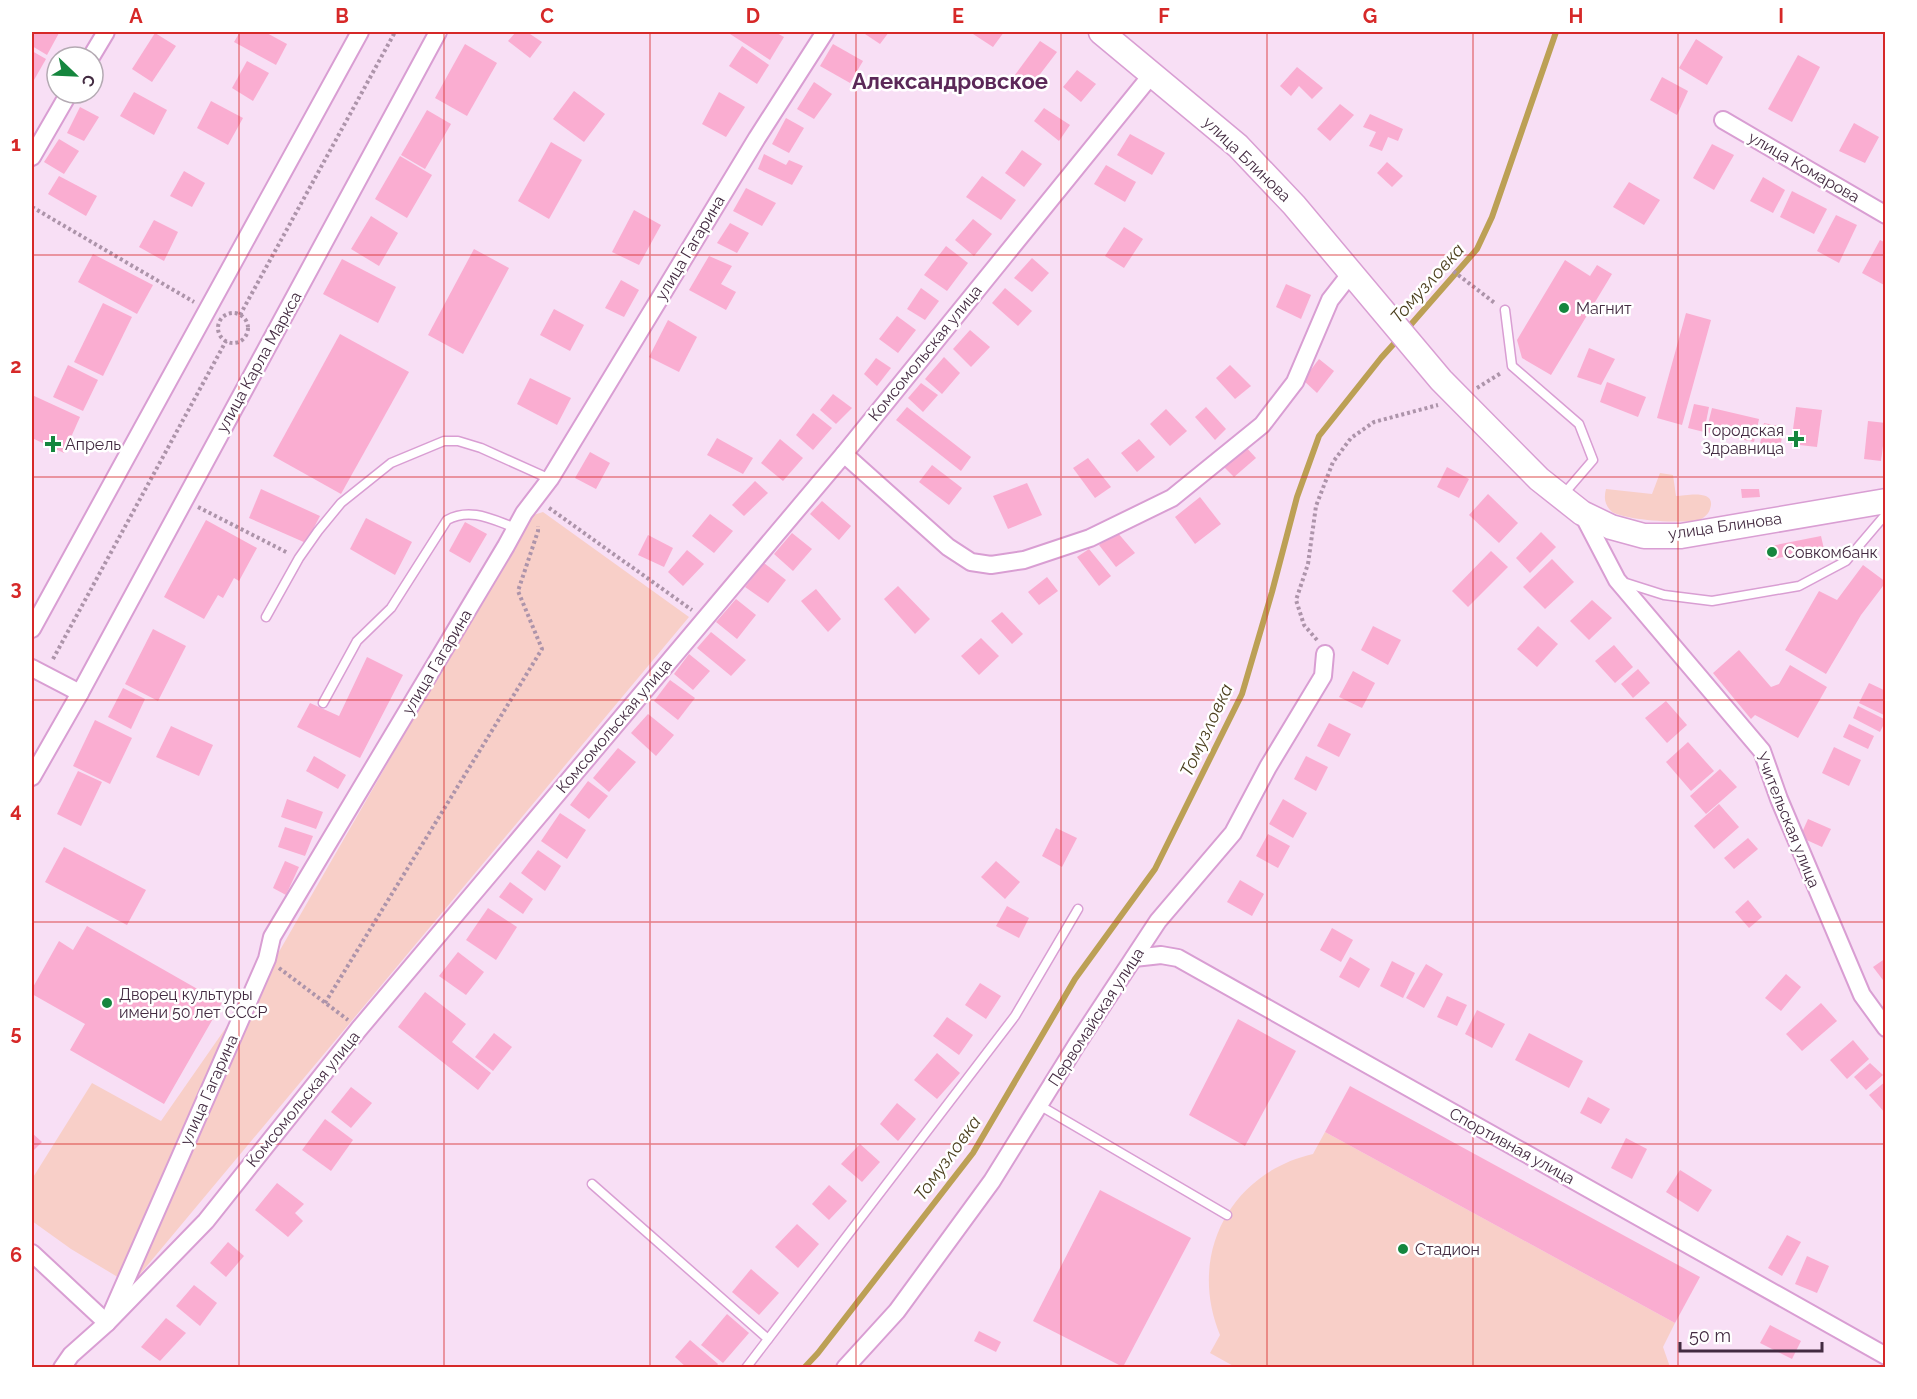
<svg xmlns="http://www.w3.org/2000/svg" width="1917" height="1399" font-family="Raleway,sans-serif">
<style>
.green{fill:#f8cfc8}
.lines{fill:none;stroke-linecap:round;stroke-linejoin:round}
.stream{stroke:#bca055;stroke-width:6}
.building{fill:#faadd1}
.lane-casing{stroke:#d99ed3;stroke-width:11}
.street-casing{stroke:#d99ed3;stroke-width:20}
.secondary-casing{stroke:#d99ed3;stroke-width:27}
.path{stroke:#ad94aa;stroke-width:4;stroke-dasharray:3 3;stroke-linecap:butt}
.lane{stroke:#fff;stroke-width:8}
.street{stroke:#fff;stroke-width:16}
.secondary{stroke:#fff;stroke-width:24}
.grid{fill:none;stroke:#d62828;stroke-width:1.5;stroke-opacity:0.55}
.poi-dot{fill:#15863e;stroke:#fff;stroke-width:2}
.labels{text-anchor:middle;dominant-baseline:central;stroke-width:5;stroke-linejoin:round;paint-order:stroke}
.street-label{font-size:16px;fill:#432b41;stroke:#fff}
.poi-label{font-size:16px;fill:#432b41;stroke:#fff;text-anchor:start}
.water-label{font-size:18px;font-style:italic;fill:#4b3f1e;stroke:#fff}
.district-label{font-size:22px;font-weight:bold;fill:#5b2858;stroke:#fff}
.neatline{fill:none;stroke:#d62828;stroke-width:2}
.grid-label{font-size:20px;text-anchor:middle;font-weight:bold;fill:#d62828}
</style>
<rect width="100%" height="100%" fill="#f8dff5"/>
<g class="green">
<path d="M1660 473 1673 475 1676 496C1688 495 1717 489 1710 509 1709 513 1705 517 1701 519 1689 525 1620 520 1611 511 1604 504 1604 497 1606 489L1652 494Z"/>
<polygon points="543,512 689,617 131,1285 71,1249 32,1221 32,1179 92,1083 161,1121 280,950 530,516"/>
<path d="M1325 1132 1675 1323 1663 1347 1670 1367 1237 1368 1210 1353 1220 1335C1187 1255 1230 1173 1313 1154Z"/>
</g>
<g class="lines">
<g class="stream">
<polyline points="1407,329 1477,249 1492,217 1556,32"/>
<polyline points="804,1368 818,1353 973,1153 1075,979 1155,869 1242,694 1272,592 1297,497 1319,436 1381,358 1400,337"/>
</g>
</g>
<g class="building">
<polygon points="35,32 56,32 59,33 47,55 32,46 32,37"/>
<polygon points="240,32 265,32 287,44 276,65 234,42"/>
<polygon points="516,32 527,32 542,42 530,58 508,41"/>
<polygon points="727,32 775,32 784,37 770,60"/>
<polygon points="862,32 889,32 880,44"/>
<polygon points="970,32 1004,32 993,47"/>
<polygon points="155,33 176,46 152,82 132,69"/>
<polygon points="1696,39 1723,57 1707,85 1679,68"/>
<polygon points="1040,41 1057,52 1028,90 1012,79"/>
<polygon points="465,44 497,63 467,116 435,98"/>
<polygon points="833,44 863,61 850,83 820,66"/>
<polygon points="742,46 769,65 757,84 729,66"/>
<polygon points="32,51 46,59 34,80 32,79"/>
<polygon points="1798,55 1820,67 1792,122 1768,109"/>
<polygon points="247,61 269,73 253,101 232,88"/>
<polygon points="1297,67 1323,88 1312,99 1299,86 1291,96 1280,86"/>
<polygon points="1077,70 1096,84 1081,102 1063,87"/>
<polygon points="1662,77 1688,91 1677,115 1650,100"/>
<polygon points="814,82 832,94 814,119 797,109"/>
<polygon points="574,91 605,114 584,142 553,119"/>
<polygon points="134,92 167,110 154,135 120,116"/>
<polygon points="719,92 745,107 726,137 702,124"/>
<polygon points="211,101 243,118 228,145 197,128"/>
<polygon points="1340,104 1354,115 1330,141 1317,129"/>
<polygon points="80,107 99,117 84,141 67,133"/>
<polygon points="1044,108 1070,125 1059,141 1034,121"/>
<polygon points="427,110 451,124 425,169 401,155"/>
<polygon points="1370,114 1403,129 1398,141 1388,137 1382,151 1369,146 1376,132 1363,127"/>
<polygon points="786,118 804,128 789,153 772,144"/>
<polygon points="1854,123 1879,137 1865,163 1839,151"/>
<polygon points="1130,134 1165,153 1152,175 1117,155"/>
<polygon points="59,139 79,151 64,174 44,162"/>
<polygon points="551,142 582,160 549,219 518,201"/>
<polygon points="1712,144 1734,155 1714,190 1693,178"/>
<polygon points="1022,150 1042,164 1024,187 1005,173"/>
<polygon points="764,154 786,165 789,160 803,166 792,185 758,169"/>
<polygon points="400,156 432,175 407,218 375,199"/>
<polygon points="1387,162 1403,176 1392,187 1377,173"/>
<polygon points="1106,165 1136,182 1125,202 1094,184"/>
<polygon points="184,171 205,183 192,207 170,196"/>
<polygon points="59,176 97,196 86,216 48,194"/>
<polygon points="982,176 1016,200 1001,220 966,197"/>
<polygon points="1763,177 1785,190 1773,213 1750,201"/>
<polygon points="1629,182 1660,200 1644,225 1613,207"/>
<polygon points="746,188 776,203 762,226 733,211"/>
<polygon points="1792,191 1827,209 1814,234 1780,217"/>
<polygon points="634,210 661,225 639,265 612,252"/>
<polygon points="1836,215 1857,225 1839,263 1817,251"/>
<polygon points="371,216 398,233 379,266 351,249"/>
<polygon points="973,219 992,234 974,256 955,240"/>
<polygon points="154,220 178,232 164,261 139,247"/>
<polygon points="730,223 749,233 737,253 717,243"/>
<polygon points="1124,227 1143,239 1124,268 1105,256"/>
<polygon points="1880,240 1886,243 1886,286 1862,273"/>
<polygon points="946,246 968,263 947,291 924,275"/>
<polygon points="474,249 509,268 463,354 428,335"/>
<polygon points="93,254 153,285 137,314 78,282"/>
<polygon points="709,256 732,266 721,284 736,292 726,310 689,290"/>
<polygon points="1032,258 1049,273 1032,292 1014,278"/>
<polygon points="342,259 396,287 378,323 323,294"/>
<polygon points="1565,260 1590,276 1597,265 1612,274 1551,375 1522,358 1517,340"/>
<polygon points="621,280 639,290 624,317 605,308"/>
<polygon points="1286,284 1311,295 1301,319 1276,307"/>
<polygon points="921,288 939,301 925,320 907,309"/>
<polygon points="1005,288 1032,311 1018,326 992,303"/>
<polygon points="103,303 132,317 103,376 74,362"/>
<polygon points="554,309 584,325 570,351 540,335"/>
<polygon points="1686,313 1711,320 1682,425 1657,418"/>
<polygon points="897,316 916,330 898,353 879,339"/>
<polygon points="668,320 697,337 679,372 649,357"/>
<polygon points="970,330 990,347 971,367 953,349"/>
<polygon points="340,334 409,372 341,494 273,456"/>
<polygon points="1589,348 1615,359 1601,385 1577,377"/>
<polygon points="944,357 960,373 942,394 925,379"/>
<polygon points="876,358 891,368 877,386 864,374"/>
<polygon points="1319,359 1334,371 1317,393 1303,380"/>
<polygon points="68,365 98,380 83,411 53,397"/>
<polygon points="1230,365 1251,386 1235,399 1216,378"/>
<polygon points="530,378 571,398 557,425 517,404"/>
<polygon points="1607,382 1646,397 1638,417 1600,402"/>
<polygon points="921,383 938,395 923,412 908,398"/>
<polygon points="833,394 852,408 836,424 820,410"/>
<polygon points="32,395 80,417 64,453 32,438"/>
<polygon points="1694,404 1709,407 1704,432 1688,428"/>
<polygon points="907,407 971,457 961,471 896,420"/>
<polygon points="1206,407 1226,429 1215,440 1195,417"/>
<polygon points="1796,407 1822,410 1817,447 1791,444"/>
<polygon points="1712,408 1759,419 1754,442 1706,432"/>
<polygon points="1166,409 1187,431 1170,446 1150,424"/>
<polygon points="813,413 832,428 813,450 796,435"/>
<polygon points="1868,421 1886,423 1881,461 1864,459"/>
<polygon points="1764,423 1784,427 1780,448 1760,444"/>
<polygon points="717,438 753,458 743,474 707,455"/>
<polygon points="780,439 803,458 783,481 761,463"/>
<polygon points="1139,439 1155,457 1137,472 1121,453"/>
<polygon points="1244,445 1256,458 1234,477 1222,465"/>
<polygon points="590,452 610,463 596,489 575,478"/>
<polygon points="1088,458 1111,487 1095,498 1073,468"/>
<polygon points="932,465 962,488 949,505 919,482"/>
<polygon points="1447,467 1469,479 1459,498 1437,487"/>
<polygon points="755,481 768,493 744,516 732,505"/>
<polygon points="1027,483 1042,515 1008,529 993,496"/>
<polygon points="261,489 320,516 306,543 249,518"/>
<polygon points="1741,489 1759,489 1760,497 1742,498"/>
<polygon points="1488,494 1518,523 1499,543 1469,515"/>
<polygon points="1200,497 1221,524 1195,544 1175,517"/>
<polygon points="822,501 851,526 839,540 810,514"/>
<polygon points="710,514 733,531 714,553 692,536"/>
<polygon points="366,518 412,542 395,575 350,549"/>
<polygon points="206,520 257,548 239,581 234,578 223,598 218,595 204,619 164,597"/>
<polygon points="465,522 487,534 470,563 449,551"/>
<polygon points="1117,532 1135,553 1116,567 1099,545"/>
<polygon points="1541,532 1556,547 1530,573 1516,558"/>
<polygon points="792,533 812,549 793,571 774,554"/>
<polygon points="648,535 673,548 664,567 638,555"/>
<polygon points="1821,536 1824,549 1768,560 1766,547"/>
<polygon points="1089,549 1111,576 1099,586 1077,557"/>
<polygon points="687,550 704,564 683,586 668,572"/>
<polygon points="1491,551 1508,567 1468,607 1452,591"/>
<polygon points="1552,559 1574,582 1545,609 1523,587"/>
<polygon points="764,563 786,580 768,603 745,587"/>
<polygon points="1863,565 1886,582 1861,615 1826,674 1785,650 1819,591 1837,600"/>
<polygon points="1047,577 1058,591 1039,605 1028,592"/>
<polygon points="898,586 930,619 915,634 884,599"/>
<polygon points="816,589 841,619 828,632 801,601"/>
<polygon points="736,599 756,615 737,639 716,622"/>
<polygon points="1592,600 1612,618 1589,640 1570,621"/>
<polygon points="1002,612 1023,634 1012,644 991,621"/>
<polygon points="1373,626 1401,640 1388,665 1361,650"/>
<polygon points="1538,626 1558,644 1537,667 1517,649"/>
<polygon points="153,629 186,646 158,701 125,684"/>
<polygon points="711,632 746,660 731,676 697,648"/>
<polygon points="981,638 999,656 979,675 961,656"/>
<polygon points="1614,645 1633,667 1615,683 1595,661"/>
<polygon points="1739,650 1771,687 1779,684 1790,665 1827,687 1798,738 1755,715 1751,719 1713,673"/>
<polygon points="689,654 710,671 693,690 674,674"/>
<polygon points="367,657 403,675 360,758 297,727 310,703 339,716"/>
<polygon points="1638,669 1650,683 1633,698 1621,684"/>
<polygon points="1353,671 1375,683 1362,708 1339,697"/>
<polygon points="670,680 695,698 678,720 654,701"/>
<polygon points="1869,683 1886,691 1886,716 1859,703"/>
<polygon points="123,688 145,699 131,729 108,717"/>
<polygon points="1666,701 1687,725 1667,743 1645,718"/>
<polygon points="1858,706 1886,720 1880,732 1853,718"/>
<polygon points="648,714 674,735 656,756 631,733"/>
<polygon points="95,720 132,738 110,784 73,766"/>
<polygon points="1329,723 1351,734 1339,757 1317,746"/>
<polygon points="1849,724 1874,736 1868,749 1843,737"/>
<polygon points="171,726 213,745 199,776 156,757"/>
<polygon points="1688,742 1714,771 1691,791 1666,762"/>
<polygon points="1834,747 1861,760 1849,786 1822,773"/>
<polygon points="618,748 636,762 609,792 593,778"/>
<polygon points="314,756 346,775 338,789 306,771"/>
<polygon points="1306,756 1328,767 1316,791 1294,779"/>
<polygon points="1720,769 1737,787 1706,814 1690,796"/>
<polygon points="78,771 102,782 81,826 57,814"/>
<polygon points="588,781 608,796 589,819 570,805"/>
<polygon points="287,799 323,812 316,829 281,817"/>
<polygon points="1283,799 1307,813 1293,838 1269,824"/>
<polygon points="1719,804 1739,827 1714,849 1694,826"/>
<polygon points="560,813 586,830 567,859 541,841"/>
<polygon points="1808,819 1831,829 1822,847 1800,837"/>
<polygon points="285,827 313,836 305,856 278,847"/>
<polygon points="1056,828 1077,838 1062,867 1042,856"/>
<polygon points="1268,834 1290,846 1278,868 1256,856"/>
<polygon points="1748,838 1758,849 1734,869 1724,858"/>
<polygon points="64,847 146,890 127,925 45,882"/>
<polygon points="538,850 561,866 545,891 521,873"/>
<polygon points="285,861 299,867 286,895 273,888"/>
<polygon points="996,861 1020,882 1005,899 981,877"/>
<polygon points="1240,880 1264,894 1252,916 1227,902"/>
<polygon points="510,882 533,899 523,914 499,897"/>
<polygon points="1748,900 1762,917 1749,928 1735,912"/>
<polygon points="1007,906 1029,918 1019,938 996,926"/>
<polygon points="488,908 517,927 496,960 466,940"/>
<polygon points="87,926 222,1003 164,1104 70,1050 85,1024 32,994 32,989 59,941 73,950"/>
<polygon points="1332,928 1353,940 1341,962 1320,950"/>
<polygon points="458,952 484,972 466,995 439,976"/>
<polygon points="1350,957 1370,969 1359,988 1339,977"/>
<polygon points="1886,958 1886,984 1873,967"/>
<polygon points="1392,961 1415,973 1403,998 1380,986"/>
<polygon points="1426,964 1443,974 1424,1008 1406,998"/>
<polygon points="1786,974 1801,987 1781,1011 1765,998"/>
<polygon points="980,983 1001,996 986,1019 965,1005"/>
<polygon points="425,992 466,1024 452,1042 491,1073 478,1090 398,1027"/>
<polygon points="1447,996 1467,1005 1457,1026 1437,1017"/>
<polygon points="1821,1003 1837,1021 1802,1051 1786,1034"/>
<polygon points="1477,1010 1505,1024 1492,1048 1465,1034"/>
<polygon points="947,1017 973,1035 959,1055 933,1036"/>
<polygon points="1238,1019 1296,1051 1245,1146 1189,1115"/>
<polygon points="494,1033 512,1047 493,1071 475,1057"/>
<polygon points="1529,1033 1583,1061 1569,1088 1515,1060"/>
<polygon points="1853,1040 1869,1059 1847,1079 1830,1060"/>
<polygon points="937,1053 960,1073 937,1099 914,1080"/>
<polygon points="1870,1063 1883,1075 1866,1090 1854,1077"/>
<polygon points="1886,1081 1886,1114 1869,1095"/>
<polygon points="1350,1086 1700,1277 1675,1323 1325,1132"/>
<polygon points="351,1087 372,1103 351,1128 331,1112"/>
<polygon points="1588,1097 1610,1109 1601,1124 1580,1113"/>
<polygon points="897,1103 916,1119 898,1141 880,1124"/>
<polygon points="325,1119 353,1140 331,1171 302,1150"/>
<polygon points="32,1133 42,1142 32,1152"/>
<polygon points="1626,1138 1647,1149 1632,1179 1611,1168"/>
<polygon points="860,1144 880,1162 862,1182 841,1164"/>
<polygon points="1680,1170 1712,1190 1698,1212 1666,1192"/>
<polygon points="277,1183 304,1204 295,1213 303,1221 288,1237 255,1210"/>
<polygon points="829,1185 847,1201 829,1220 812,1204"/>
<polygon points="1100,1190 1191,1238 1123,1367 1033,1321"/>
<polygon points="797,1224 819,1244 798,1268 775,1247"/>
<polygon points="1787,1235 1801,1242 1782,1276 1768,1268"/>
<polygon points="228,1242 244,1256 226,1277 210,1263"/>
<polygon points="1807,1256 1829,1266 1817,1293 1795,1284"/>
<polygon points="751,1269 779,1293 759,1315 732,1292"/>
<polygon points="194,1285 217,1303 200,1326 176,1306"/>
<polygon points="727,1314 749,1333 723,1363 701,1345"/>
<polygon points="166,1318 186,1333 160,1361 141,1347"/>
<polygon points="1770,1325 1801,1341 1792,1359 1760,1343"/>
<polygon points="979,1331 1001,1342 996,1352 974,1341"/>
<polygon points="690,1340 718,1364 715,1368 687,1368 675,1357"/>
</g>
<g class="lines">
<defs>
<g id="lane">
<polyline points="1505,310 1512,366 1579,424 1593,460 1562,496"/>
<polyline points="1623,582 1664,595 1712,601 1799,586 1846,561 1886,514"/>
<polyline points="266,617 299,558 318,531 341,503 391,463 444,441 458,441 481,448 550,479"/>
<path d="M323 703 357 641 391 608 447 520C471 507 493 520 516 528"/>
<polyline points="1039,1105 1227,1215"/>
<polyline points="592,1184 768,1339"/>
<polyline points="746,1368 1015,1016 1078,909"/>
</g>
<g id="street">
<polyline points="91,57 106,32"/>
<polyline points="1723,120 1886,215"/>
<polyline points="32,157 69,93"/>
<polyline points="844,454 948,547 971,562 991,565 1024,560 1090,538 1172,498 1262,425 1295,382 1330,300 1351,273"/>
<polyline points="1582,513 1617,580 1762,751 1779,799 1862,995 1886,1028"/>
<polyline points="32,629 360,32"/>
<polyline points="32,668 80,693"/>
<polyline points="32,777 80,693 438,32"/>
<polyline points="1134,958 1161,955 1178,958 1886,1356"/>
<polyline points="32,1253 107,1323"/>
<polyline points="112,1312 267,959 272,937 506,546 524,513 550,479 757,138 825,32"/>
<polyline points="62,1368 71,1355 107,1323 206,1221 359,1029 844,454 1153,73"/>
<polyline points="845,1368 897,1311 992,1181 1077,1044 1158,921 1233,833 1268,767 1323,676 1325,654"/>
</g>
<polyline id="secondary" points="1101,32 1238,146 1294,205 1441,380 1539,479 1582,513 1611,527 1644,536 1681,536 1886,501"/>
</defs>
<use href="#lane" class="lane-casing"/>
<use href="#street" class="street-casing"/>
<use href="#secondary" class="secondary-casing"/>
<g class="path">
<polyline points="32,207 194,302"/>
<polyline points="1444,264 1496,304"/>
<circle cx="233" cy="328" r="15"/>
<polyline points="240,315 395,32"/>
<polyline points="1477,388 1501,373"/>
<polyline points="198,507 288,553"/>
<polyline points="549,508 692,610"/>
<polyline points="1317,640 1304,625 1296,600 1308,564 1316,506 1333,462 1351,438 1374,422 1438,405"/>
<polyline points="53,659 226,341"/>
<polyline points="279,968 348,1020"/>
<polyline points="325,1003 542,649 518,591 538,531 538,526"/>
</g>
<use href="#lane" class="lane"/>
<use href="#street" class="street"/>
<use href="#secondary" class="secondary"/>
</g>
<path class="grid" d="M239 32V1368M444 32V1368M650 32V1368M856 32V1368M1061 32V1368M1267 32V1368M1473 32V1368M1678 32V1368M32 255H1886M32 477H1886M32 700H1886M32 922H1886M32 1144H1886"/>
<g class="poi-dot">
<circle cx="1564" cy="308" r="6"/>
<path d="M1793 430h6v6h6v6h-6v6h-6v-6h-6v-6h6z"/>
<path d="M50 435h6v6h6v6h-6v6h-6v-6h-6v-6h6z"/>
<circle cx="1772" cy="552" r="6"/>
<circle cx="107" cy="1003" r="6"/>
<circle cx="1403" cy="1249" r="6"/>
</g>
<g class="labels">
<g class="street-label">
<text transform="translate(1247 159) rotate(44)">улица Блинова</text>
<text transform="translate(1804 167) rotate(30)">улица Комарова</text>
<text transform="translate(690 248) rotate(-59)">улица Гагарина</text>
<text transform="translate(925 353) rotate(-51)">Комсомольская улица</text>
<text transform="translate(259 362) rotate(-61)">улица Карла Маркса</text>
<text transform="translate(1725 526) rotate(-8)">улица Блинова</text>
<text transform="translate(437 662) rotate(-59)">улица Гагарина</text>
<text transform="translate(614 726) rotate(-50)">Комсомольская улица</text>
<text transform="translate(1788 820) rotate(68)">Учительская улица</text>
<text transform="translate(1096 1017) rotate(-57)">Первомайская улица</text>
<text transform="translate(209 1090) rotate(-66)">улица Гагарина</text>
<text transform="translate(303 1099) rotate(-51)">Комсомольская улица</text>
<text transform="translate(1512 1146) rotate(29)">Спортивная улица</text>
</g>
<g class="poi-label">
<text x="1576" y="308">Магнит</text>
<text x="1784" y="430" text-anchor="end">Городская<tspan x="1784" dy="18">Здравница</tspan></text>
<text x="65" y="444">Апрель</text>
<text x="1784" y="552">Совкомбанк</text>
<text x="119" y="994">Дворец культуры<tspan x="119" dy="18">имени 50 лет СССР</tspan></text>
<text x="1415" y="1249">Стадион</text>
</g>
<g class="water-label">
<text transform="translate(1427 283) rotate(-48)">Томузловка</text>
<text transform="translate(1206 730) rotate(-65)">Томузловка</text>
<text transform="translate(947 1158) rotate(-54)">Томузловка</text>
</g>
<g class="district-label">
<text x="950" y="81">Александровское</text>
</g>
</g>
<rect width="1917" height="1399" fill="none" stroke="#ffffff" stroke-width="66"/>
<g transform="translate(75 75) rotate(113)"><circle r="28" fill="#ffffff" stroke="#b4aab3" stroke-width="1.5"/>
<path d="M0-4.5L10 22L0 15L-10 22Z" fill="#15863e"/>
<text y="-9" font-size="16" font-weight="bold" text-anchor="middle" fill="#432b41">С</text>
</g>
<path d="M1680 1342v9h142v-9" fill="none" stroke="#432b41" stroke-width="3"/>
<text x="1689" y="1342" font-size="18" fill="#432b41" stroke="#ffffff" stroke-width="4.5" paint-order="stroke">50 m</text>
<rect x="33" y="33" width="1851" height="1333" class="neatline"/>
<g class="grid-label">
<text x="136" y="23">A</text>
<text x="342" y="23">B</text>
<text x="547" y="23">C</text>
<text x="753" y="23">D</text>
<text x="958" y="23">E</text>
<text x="1164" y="23">F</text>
<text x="1370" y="23">G</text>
<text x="1576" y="23">H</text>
<text x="1781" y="23">I</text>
<text x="16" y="151">1</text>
<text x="16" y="373">2</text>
<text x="16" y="595">3</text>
<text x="16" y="817">4</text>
<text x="16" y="1040">5</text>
<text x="16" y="1262">6</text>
</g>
</svg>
